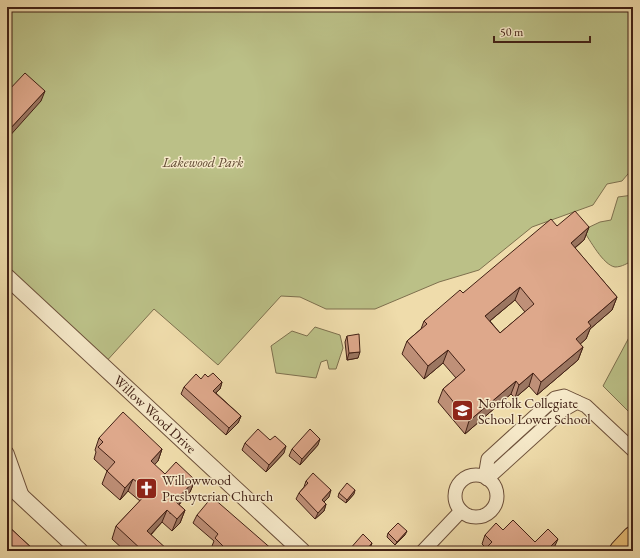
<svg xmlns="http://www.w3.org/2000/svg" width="640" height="558" font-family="'EB Garamond',serif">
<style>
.green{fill:#bbc087;stroke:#7e704e}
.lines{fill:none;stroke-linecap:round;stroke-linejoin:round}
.minor-casing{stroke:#6d503a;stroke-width:15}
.tertiary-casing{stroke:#6d503a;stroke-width:18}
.trunk-casing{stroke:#422115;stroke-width:23}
.minor{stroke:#f5e8c8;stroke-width:13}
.tertiary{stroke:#f5e8c8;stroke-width:16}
.trunk{stroke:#e8be76;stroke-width:21}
.wall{fill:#bf9078;stroke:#422115;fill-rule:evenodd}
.shaded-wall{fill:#9b7661;stroke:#422115}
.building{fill:#dea88b;stroke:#422115;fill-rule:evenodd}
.labels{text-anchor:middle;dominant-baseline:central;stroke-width:3;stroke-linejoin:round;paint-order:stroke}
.park-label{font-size:14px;font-style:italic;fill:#604932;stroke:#f5e8c8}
.poi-label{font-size:14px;fill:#422115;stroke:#f5e8c8;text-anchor:start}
.street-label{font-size:14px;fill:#422115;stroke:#f5e8c8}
</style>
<rect width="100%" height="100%" fill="#efdcab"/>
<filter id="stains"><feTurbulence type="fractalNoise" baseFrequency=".005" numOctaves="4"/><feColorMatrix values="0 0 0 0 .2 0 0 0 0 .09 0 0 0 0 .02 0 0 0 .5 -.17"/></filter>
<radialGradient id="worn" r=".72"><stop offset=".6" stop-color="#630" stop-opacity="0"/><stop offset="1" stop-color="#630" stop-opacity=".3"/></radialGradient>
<g class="green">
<polygon points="7,7 633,7 633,168 622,181 607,184 593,205 532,227 479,270 439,282 375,309 326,309 300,297 281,296 218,365 154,309 103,365 7,277"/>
<path d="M633 195V260C628 263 622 267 615 267 603 265 590 240 583 230L600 222 611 220 618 197Z"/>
<polygon points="315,327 340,335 343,348 336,369 329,369 327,360 321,362 316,378 276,373 271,346 292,331 307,336"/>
<polygon points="633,330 633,416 603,386"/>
</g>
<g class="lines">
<defs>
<g id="minor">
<polyline points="577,402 586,406 633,450"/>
<polyline points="7,453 23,498"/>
<circle cx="476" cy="496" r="21"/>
<polyline points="485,477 488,459 555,398 564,396 577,402 563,410 487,479"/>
<polyline points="423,551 461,511"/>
</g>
<g id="tertiary">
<polyline points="7,277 302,551"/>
<polyline points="7,483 80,551"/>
</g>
<polyline id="trunk" points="620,551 633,537"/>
</defs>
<use href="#minor" class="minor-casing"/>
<use href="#tertiary" class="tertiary-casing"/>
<use href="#trunk" class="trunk-casing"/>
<use href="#minor" class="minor"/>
<use href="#tertiary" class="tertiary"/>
<use href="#trunk" class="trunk"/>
</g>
<g class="wall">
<path d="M557 226 589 227 584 240 575 248 617 297 612 310 590 329 586 339 580 344 583 347 578 360 537 395 529 386 515 398 511 394 465 434 438 402 443 389 456 378 443 363 424 379 402 354 407 341 421 329 424 321ZM515 300 525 312 500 333 490 321Z"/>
<polygon points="347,336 358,358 347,360 345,342"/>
<polygon points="208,377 222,382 220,389 216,393 241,416 238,423 226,435 181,394 184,387"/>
<polygon points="99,438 162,449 158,461 154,465 165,474 195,480 190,492 179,505 185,510 180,523 172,531 162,522 151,535 168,551 125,551 112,539 116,526 140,501 128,491 120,500 102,484 107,471 94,459 96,452 95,450"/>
<polygon points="245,443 284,453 266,472 242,450"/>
<polygon points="318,445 300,465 289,456 292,449"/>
<polygon points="306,481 329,497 324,502 326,504 324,511 315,519 296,499 299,493 304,487"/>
<polygon points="339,493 354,494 346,503 338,497"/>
<polygon points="197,515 274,551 216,551 212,546 214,541 193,523"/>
<polygon points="7,525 35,551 7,551"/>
<polygon points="503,530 535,542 554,548 552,551 483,551 486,548 482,544 485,535"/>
<polygon points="388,533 405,535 395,545 387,537"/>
</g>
<g class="shaded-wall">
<polygon points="45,91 41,101 7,139 7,134 8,131"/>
<polygon points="589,227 584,240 566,255 571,243"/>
<polygon points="520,287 515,300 480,329 485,316"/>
<polygon points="617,297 612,310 590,329 586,339 571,352 576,339 588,322"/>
<polygon points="583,347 578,360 537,395 541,382"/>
<polygon points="448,350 443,363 424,379 428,366"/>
<polygon points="360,352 358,358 347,360 349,353"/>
<polygon points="533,373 529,386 515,398 519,385"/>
<polygon points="516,381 511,394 465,434 469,421"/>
<polygon points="222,382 220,389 211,397 213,391"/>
<polygon points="241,416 238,423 226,435 229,428"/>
<polygon points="320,439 318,445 300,465 302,459"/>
<polygon points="286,446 284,453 266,472 269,465"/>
<polygon points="162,449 158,461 146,474 151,461"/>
<polygon points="133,479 128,491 120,500 125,488"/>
<polygon points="195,480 190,492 170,514 175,501"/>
<polygon points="331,490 329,497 319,507 322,500"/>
<polygon points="355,490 354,494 346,503 347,500"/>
<polygon points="326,504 324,511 315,519 318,513"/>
<polygon points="167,510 162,522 142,544 147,531"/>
<polygon points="185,510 180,523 172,531 177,519"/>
<polygon points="407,531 405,535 395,545 397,542"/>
<polygon points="558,539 554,548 552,551 546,551"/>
<polygon points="372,543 371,546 367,551 367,549"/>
</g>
<g class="building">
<polygon points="25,73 45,91 8,131 7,130 7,92"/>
<path d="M575 211 589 227 571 243 617 297 588 322 591 326 576 339 583 347 541 382 533 373 519 385 516 381 469 421 443 389 465 370 448 350 428 366 407 341 427 324 424 321 460 290 463 293 551 219 557 226ZM520 287 534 304 500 333 485 316Z"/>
<polygon points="359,334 360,352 349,353 347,336"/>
<polygon points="213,373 222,382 213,391 241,416 229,428 184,387 196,374 201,379 205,374 208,377"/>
<polygon points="123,412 162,449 151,461 165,474 176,462 195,480 175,501 185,510 177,519 167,510 147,531 168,550 168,551 143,551 116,526 149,491 133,479 125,488 107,471 115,462 98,447 103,442 99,438"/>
<polygon points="258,429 270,440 275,436 286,446 269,465 245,443"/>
<polygon points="310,429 320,439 302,459 292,449"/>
<polygon points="313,473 331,490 322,500 326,504 318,513 299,493 308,483 306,481"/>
<polygon points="347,483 355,490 347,500 339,493"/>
<polygon points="212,497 274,551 238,551 237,550 237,551 228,551 215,538 218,534 197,515"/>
<polygon points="513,520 535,542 548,529 558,539 546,551 483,551 492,542 485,535 496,523 503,530"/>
<polygon points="398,523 407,531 397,542 388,533"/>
<polygon points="7,525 35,551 14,551 9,547 7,549"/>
<polygon points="363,534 372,543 367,549 369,551 350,551 349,550"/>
</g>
<defs>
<symbol id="school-square" viewBox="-11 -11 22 22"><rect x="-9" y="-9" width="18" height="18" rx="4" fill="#8f2418" stroke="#f5e8c8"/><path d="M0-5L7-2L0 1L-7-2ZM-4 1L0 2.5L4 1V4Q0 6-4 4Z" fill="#fff"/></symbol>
<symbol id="church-square" viewBox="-11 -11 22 22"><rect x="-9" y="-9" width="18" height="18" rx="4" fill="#8f2418" stroke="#f5e8c8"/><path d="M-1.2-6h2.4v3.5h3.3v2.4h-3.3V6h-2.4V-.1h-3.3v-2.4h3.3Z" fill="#fff"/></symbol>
</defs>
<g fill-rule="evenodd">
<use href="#school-square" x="450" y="398" width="25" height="25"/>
<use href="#church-square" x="134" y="476" width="25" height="25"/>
</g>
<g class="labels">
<g class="park-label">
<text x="203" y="162">Lakewood Park</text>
</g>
<g class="poi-label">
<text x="478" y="403">Norfolk Collegiate<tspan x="478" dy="16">School Lower School</tspan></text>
<text x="162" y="480">Willowwood<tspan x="162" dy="16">Presbyterian Church</tspan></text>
</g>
<g class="street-label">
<text transform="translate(155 414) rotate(43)">Willow Wood Drive</text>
</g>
</g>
<rect width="640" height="558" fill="none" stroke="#efdcab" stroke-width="24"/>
<rect x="8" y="8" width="624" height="542" fill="none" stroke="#422115" stroke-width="2"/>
<rect x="12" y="12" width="616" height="534" fill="none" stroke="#422115"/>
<path d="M494 36v6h96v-6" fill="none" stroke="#422115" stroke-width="2"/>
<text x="500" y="36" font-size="12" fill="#422115" stroke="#f5e8c8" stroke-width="3" paint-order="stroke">50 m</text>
<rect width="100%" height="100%" filter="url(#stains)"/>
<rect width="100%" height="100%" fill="url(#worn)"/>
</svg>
